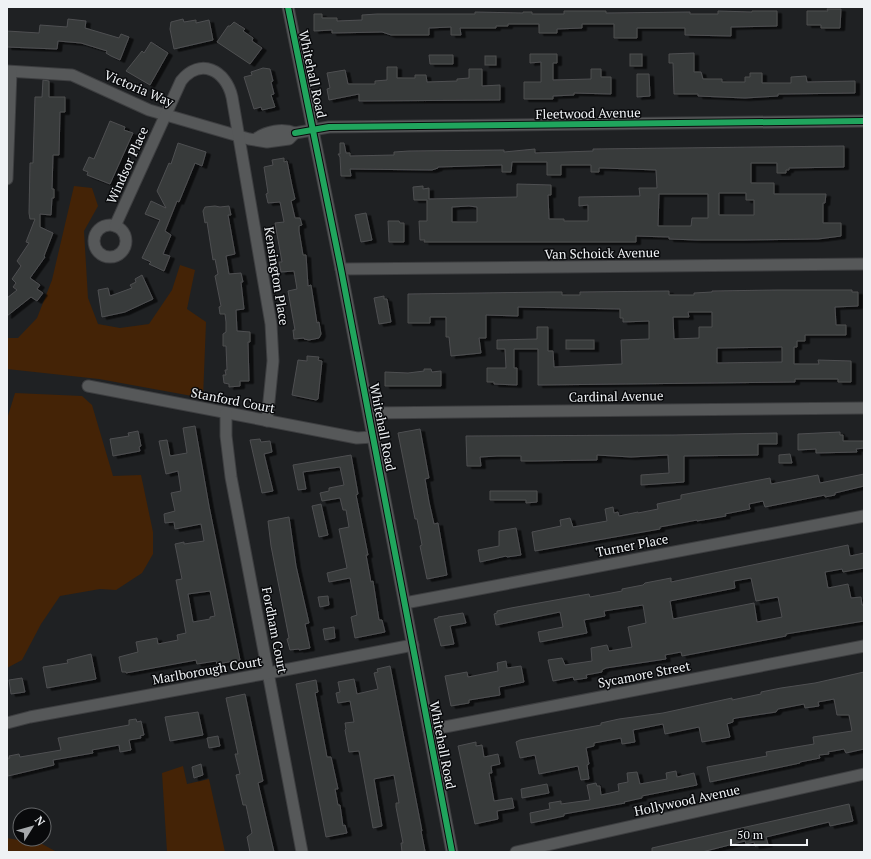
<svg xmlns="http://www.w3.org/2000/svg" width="871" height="859" font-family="'PT Serif',serif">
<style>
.green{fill:#442306}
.building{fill:#383a3b;stroke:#4e4f51;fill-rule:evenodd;filter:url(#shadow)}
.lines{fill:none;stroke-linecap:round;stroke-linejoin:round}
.minor-casing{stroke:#3d3e40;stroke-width:13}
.minor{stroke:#565859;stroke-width:11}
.cycleway-casing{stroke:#090a0c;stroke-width:8}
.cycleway{stroke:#20a55d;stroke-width:6}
.labels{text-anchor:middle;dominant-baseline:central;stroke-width:3;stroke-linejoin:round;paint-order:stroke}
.street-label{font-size:13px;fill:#eff2f5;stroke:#090a0c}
</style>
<defs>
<filter id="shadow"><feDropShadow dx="4.5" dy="2.5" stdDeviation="0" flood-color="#0009"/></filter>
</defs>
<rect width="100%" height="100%" fill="#1f2123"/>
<g class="green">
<polygon points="74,186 92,188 98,206 84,231 88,298 98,324 120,328 149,324 172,290 180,265 195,270 187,309 206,322 203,398 99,379 7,369 7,338 18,338 37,318 52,280"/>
<polygon points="15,393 82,396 92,405 113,476 141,475 153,532 153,554 142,573 116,590 100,589 60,596 41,624 22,660 7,668 7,419"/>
<polygon points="183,766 187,784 209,779 225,852 167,852 162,773"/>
<polygon points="7,838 42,844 57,852 7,852"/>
</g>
<g class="building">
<polygon points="827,9 841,9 840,28 821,28 821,25 807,25 807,11 828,11"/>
<polygon points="564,11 606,11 606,13 690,12 690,14 718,14 718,11 752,12 752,11 777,11 777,26 731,27 731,36 685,35 685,28 637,28 637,38 614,38 614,24 582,24 582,28 557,29 557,33 539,33 539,24 508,24 508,26 496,26 496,28 460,28 461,35 451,35 451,27 429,28 429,35 391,35 382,32 332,33 332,30 314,31 314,14 322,14 322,18 337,18 337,21 362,20 362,15 377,14 475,14 475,12 523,13 523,12 532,12 532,14 564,14"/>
<polygon points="68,19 86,21 85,28 119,38 121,34 129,37 120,60 111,56 106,53 107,51 81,43 58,41 57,49 7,47 7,31 39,33 40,25 67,27"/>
<polygon points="183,19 184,22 196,20 196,23 209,20 213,40 174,49 170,29 171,22"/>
<polygon points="234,22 245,29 243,31 253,38 252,41 262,48 250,64 217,42 228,26 230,26"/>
<polygon points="151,42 168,53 150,85 126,71 142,51 144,53"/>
<polygon points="694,53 694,72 701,72 703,79 722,79 722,82 745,82 745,77 750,77 750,73 762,73 762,83 791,83 791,77 806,76 807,82 855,81 855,93 784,94 778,94 778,96 745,98 698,96 698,94 674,94 673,63 669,63 669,54"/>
<polygon points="530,54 557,54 557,63 553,63 553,80 591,79 591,69 601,69 601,77 611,77 611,94 574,93 574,95 553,96 553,99 524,99 524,82 541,82 541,62 530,63"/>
<rect x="630" y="54" width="12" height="12"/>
<polygon points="429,55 453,55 453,64 430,64"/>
<rect x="485" y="56" width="11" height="9"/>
<polygon points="387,67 397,67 397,78 415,78 415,75 426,75 427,82 457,81 457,79 469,78 469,69 482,69 482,86 500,85 500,100 359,101 359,94 329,100 327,89 330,88 327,73 345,70 348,84 375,84 375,81 387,80"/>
<polygon points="263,68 270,69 273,81 271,82 274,94 271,95 275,107 262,110 261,107 254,109 244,77 252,75 251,72"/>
<polygon points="637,74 649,74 650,96 637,97"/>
<polygon points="43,80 49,81 49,97 65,97 65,112 60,112 59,155 53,155 52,189 54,189 54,198 52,198 51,215 40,214 40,227 53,233 44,256 45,257 30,278 40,285 37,289 43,293 37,301 31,297 7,316 7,298 17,290 13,287 16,283 12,279 21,266 17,261 29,243 26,242 35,219 30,219 29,213 30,163 33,163 35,97 42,97"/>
<polygon points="110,121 125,127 124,130 133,133 110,184 87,175 88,172 83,170 89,157 94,159"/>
<polygon points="178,143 206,152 202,166 195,163 179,202 177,201 165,231 171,235 163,254 170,256 164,271 149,264 151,262 142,258 160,220 145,214 151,201 166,208 157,191 169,163 171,164"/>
<path d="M340 143H344L346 153H350V156L394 155V152L409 151 504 150V152L535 149V153L593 151V149L844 146V167L789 168V170H786V173H777V163H751V183H774V194H826L825 203H823V223H841V236L818 239 744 240H697L669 239V237L636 236V242H424L425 240H420L419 221H427V200H414L413 187 423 186V189L429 188V199L517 197V184L551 185V195H548L549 219H564V221H588V205L579 206V197L640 196 639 188H657L656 170 604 168H599V172H591V165H561V175H547V162H512L511 172H502V165L438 167V168L432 170 350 169 351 176H341L340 157 338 154H340ZM719 193H746V200H754V215H719ZM659 194H708V218H692L691 226H658ZM469 206 477 207V222H452V207Z"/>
<polygon points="284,158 284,162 287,161 292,186 295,199 291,201 295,218 300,218 302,225 299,226 299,231 303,255 306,255 308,286 311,285 317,323 319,322 321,334 319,338 309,340 304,339 304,338 294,339 293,330 295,330 288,291 297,289 294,271 281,272 279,262 282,262 275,223 284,222 280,202 268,203 266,194 268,193 264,167 273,165 272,160"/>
<polygon points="215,206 220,207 229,206 231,215 228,215 235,254 226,256 229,274 241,273 243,282 241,282 244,309 236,310 237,331 250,332 250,342 248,342 249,381 240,381 240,386 229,387 229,384 224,383 223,375 226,375 225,370 227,370 226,346 223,346 223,334 226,332 226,322 225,314 220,314 219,307 221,306 215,276 218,274 215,259 213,260 207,222 205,223 203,211 205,207"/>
<polygon points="366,213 372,240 361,242 355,215"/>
<polygon points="388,221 399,221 400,223 404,223 404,242 389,242"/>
<polygon points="142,275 153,299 125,312 102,317 98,290 108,288 110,296 132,288 130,285 136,282 135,279"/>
<path d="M777 290H852V292H858V306L835 307 836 325H846V335H805V341H797V347H794V364H819L818 360 851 361V382H838V379H795V382L538 385V349H514V368H517V385L494 384V382H487V368H506L505 349H497V340L537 339V327H548V351H553L554 367 622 364 621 340 649 339V321L623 322V318H620V309L518 307V316L486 315V338H479L481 353 451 356 449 337H446V317H430V323H408V294L551 292H562V295H580V292L669 291V295H694V293L712 292V291ZM688 312H712V327H699V338L674 339 673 317H689ZM782 347V362L717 363V348Z"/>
<polygon points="384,296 384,299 387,299 391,322 379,324 374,298"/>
<rect x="566" y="340" width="28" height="9"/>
<polygon points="307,356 319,357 318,360 322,361 318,399 316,400 292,395 298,360 307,361"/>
<polygon points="424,369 431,369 432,372 441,371 441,386 385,386 385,372 408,373 424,371"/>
<path d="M195 426 209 506 240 660 217 664 216 661 197 664 196 660 126 673V672H122L119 657 138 652 136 642 157 638 158 644 178 640 177 635 186 633 176 580 182 579 175 544 184 542V544L204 541 201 524 175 529 174 522 165 523 164 514 175 511 171 493 181 491 178 471 166 474 159 441 167 440 170 456 187 453 183 428ZM210 591 215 616 210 617V619L193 622 188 594Z"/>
<polygon points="420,429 429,478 425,479 429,502 434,524 438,523 447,575 427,579 420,546 422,545 417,519 415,519 398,433"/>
<polygon points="138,431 141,446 139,447 140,451 113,456 110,439 129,436 128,433"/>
<polygon points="840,432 840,435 843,435 843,441 864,441 864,448 856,449 857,452 816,453 816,449 798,450 798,434"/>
<polygon points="777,433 777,444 758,444 758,455 684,456 684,482 641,485 641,475 669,473 668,455 631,457 597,455 597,460 533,461 521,461 521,456 497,456 480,457 481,466 467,466 466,436 674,435"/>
<polygon points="260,439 261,442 270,441 272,452 264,454 273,491 262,493 250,440"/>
<polygon points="790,454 792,463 779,463 779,455"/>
<polygon points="351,455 358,494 356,495 368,555 366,555 371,582 373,581 379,620 382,620 385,632 355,638 351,617 357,615 350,578 329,582 327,573 347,568 339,529 349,527 346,510 343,510 340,498 322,501 320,493 329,491 329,488 344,485 340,467 303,472 306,489 298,490 293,465"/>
<polygon points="864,474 864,486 835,493 835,495 825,497 825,495 765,507 763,501 749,504 750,509 725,514 726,516 697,521 697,520 660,527 660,529 535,551 532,532 561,526 560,520 570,518 573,527 607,521 605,509 613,507 614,513 618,512 619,516 638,512 638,513 658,509 657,504 681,499 681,495 770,478 771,484 818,475 820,483"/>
<polygon points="490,491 537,491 537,502 526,503 526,500 490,500"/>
<polygon points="321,504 328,535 319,537 312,506"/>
<polygon points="289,517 296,566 309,623 305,624 310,648 299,650 299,649 290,650 287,639 289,638 271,546 268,521"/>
<polygon points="516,528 521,555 507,557 506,556 480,562 478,550 499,546 499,531"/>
<path d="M848 545 850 556 864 553V568L843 572 842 569 825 572 828 588 848 584 851 598 861 597 862 605H864V621L786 634V636L682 656 681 652 665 655 666 659 606 668 602 670V672L586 675 587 678 574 680 573 677 553 681 548 660 562 658 565 665 592 661 591 648 607 645 609 651 632 647 628 627 646 623 643 605 604 611 605 616 584 620 587 633 540 642 538 632 563 627 560 612 496 625 494 614 497 613V611L511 608 589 594 590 597 622 591V589L643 585 645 583 671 578V582ZM751 578 756 601 778 597 782 617 757 622 754 603 673 619 670 601 735 588 734 581Z"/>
<polygon points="328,596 329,605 320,607 318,597"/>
<polygon points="463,613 466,623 450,626 454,644 441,646 434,619 438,618 438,617"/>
<polygon points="334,627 335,638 325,640 323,629"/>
<polygon points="91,654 96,679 47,688 43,667 68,663 67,660"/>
<polygon points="506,661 507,668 521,666 524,682 499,687 500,695 469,700 469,703 451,706 445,676 467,672 468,677 498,671 497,663"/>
<polygon points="390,666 422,831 421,831 425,851 419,852 402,852 401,843 403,843 396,807 396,803 399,803 394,775 374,779 382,826 373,828 359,751 349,752 345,730 346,729 345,723 354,722 350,701 338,703 336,693 340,692 338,682 354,679 357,694 378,689 374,673 378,672 377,669"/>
<polygon points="864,672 864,749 846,753 844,749 828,752 829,754 819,755 820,758 800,762 800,763 710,782 707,767 767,756 766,752 814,744 813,737 852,731 849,715 837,715 834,699 818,702 819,706 805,708 804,704 778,709 776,712 736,718 733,719 733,722 727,724 730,737 702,742 699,727 665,734 663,724 633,730 635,742 622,744 621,738 594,743 594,746 586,748 589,764 587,765 589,779 581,780 578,766 539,774 535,755 520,758 516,742 520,740 601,725 601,723 619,719 663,713 732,698 732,700 761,694 761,692 781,688 815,683"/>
<polygon points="22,678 25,692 11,694 9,680"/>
<polygon points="316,680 318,692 315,693 327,757 331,757 338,789 335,789 338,805 340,805 343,826 345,825 347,833 326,837 296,684"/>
<polygon points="245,694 263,781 258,783 274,852 250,852 247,837 252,833 246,805 243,805 236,775 240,774 235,754 238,754 226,698"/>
<polygon points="198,712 203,735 170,741 165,717"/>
<polygon points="136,719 137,722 141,721 144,735 140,736 141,738 129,740 131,750 120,752 119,745 92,750 93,753 53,760 54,765 8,776 7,758 10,758 9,756 19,754 20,757 61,750 58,738 129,725 129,720"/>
<polygon points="218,736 220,746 209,748 207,738"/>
<polygon points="476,742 476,746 482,745 484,757 498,754 500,764 491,766 492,773 489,773 494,801 512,798 514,808 497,811 498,819 475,824 458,746"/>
<polygon points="201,764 203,775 194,778 192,767"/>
<polygon points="676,771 677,777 694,773 697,785 642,796 642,798 624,802 625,803 564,814 564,816 531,823 530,813 550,809 549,803 561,801 561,804 590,800 587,785 596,783 597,786 600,786 601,795 619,791 618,784 628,782 627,773 637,772 640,784 667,779 666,773"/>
<polygon points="547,784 549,793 522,798 521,789"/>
<polygon points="849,804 853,821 830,826 829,822 766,837 768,844 755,846 754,842 746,844 745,841 702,852 652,852 652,848"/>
</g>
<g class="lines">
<defs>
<g id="minor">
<polyline points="288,7 341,269 452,852"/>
<path d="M7 71 72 75 149 110 249 139 267 142 289 139 295 133C283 128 266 131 256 139"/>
<polyline points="295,133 329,127 864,121"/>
<polyline points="7,179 11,72"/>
<circle cx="110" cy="241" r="16"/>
<path d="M115 226 181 81C200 57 226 70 232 97L271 324 273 361 267 421"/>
<polyline points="341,269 864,264"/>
<polyline points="88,386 357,438 373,437"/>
<polyline points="226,413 226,436 231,477 302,852"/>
<polyline points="369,413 864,408"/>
<polyline points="405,603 864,516"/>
<polyline points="7,723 30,717 269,673 413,645"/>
<polyline points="429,730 864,646"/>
<polyline points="516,852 864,774"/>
</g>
</defs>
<use href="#minor" class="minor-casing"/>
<use href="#minor" class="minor"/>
<defs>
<g id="cycleway">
<polyline points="288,7 341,269 452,852"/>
<polyline points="295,133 329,127 864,121"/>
</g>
</defs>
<use href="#cycleway" class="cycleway-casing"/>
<use href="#cycleway" class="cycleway"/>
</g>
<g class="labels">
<g class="street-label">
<text transform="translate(313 74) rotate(78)">Whitehall Road</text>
<text transform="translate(139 88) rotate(23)">Victoria Way</text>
<text transform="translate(588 113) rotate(-1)">Fleetwood Avenue</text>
<text transform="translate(127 165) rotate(-66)">Windsor Place</text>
<text transform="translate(602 253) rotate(-1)">Van Schoick Avenue</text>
<text transform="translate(277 276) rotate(81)">Kensington Place</text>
<text transform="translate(616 396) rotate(-1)">Cardinal Avenue</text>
<text transform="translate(233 400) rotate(11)">Stanford Court</text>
<text transform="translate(383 427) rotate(79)">Whitehall Road</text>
<text transform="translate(632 545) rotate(-11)">Turner Place</text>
<text transform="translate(275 630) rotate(79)">Fordham Court</text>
<text transform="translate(207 670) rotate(-10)">Marlborough Court</text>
<text transform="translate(644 674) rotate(-11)">Sycamore Street</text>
<text transform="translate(443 745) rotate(79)">Whitehall Road</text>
<text transform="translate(687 800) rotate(-12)">Hollywood Avenue</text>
</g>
</g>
<rect width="871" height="859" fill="none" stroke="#eff2f5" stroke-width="16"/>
<g transform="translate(32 827) rotate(53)"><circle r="19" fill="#090a0c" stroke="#656769"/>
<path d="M0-3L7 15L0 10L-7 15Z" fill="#a6a9ac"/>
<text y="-6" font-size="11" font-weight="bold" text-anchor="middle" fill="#eff2f5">N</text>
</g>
<path d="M731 839v6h76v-6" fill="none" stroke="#eff2f5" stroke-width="2"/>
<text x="737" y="839" font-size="12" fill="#eff2f5" stroke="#090a0c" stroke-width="3" paint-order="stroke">50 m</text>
</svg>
